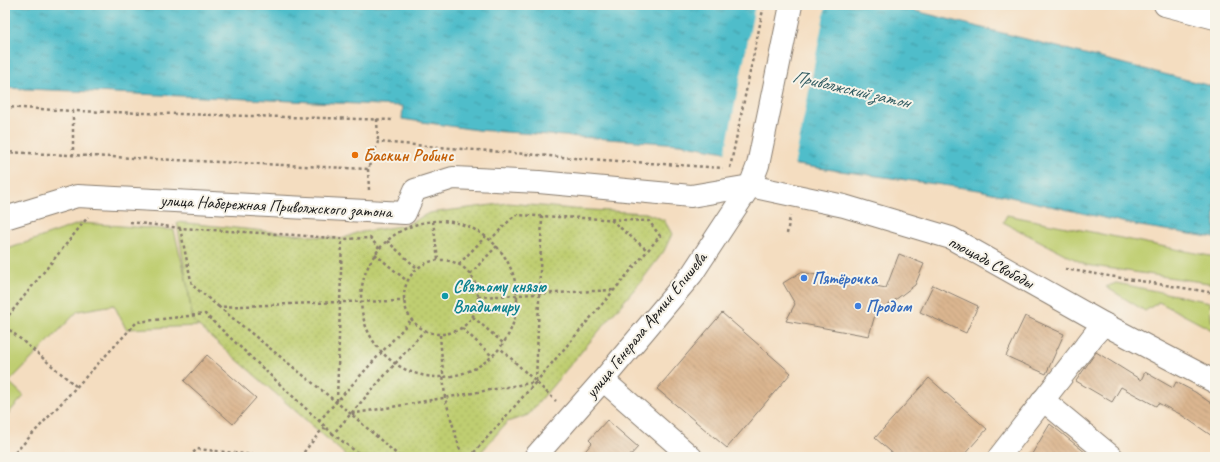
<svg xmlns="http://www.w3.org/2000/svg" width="1220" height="462" font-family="Caveat,sans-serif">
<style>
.grass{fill:#bfce71;stroke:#6e7546}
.park{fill:url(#park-dots);stroke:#6e7546}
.water{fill:url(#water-ripples);stroke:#366c73}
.pier{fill:#f4ddc0}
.building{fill:url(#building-back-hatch)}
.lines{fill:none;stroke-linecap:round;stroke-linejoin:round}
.minor-casing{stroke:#887c6e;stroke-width:24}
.major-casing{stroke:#887c6e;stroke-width:24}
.path{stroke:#887c6e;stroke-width:2.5;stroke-dasharray:3 3;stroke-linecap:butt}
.minor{stroke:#fff;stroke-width:22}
.major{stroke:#fff;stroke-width:22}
.food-dot{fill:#e8710a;stroke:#f7f3e8;stroke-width:1.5}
.shop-dot{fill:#3f7fe0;stroke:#f7f3e8;stroke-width:1.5}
.culture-dot{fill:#0f9aa8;stroke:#f7f3e8;stroke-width:1.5}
.labels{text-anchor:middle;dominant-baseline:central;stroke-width:4;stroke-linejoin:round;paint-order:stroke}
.food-label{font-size:17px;font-weight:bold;fill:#c56008;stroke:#f7f3e8;text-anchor:start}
.street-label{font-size:17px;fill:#1c1c1c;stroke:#f7f3e8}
.shop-label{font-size:17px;font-weight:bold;fill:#366cbe;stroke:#f7f3e8;text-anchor:start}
.culture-label{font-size:17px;font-weight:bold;fill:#0d838f;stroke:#f7f3e8;text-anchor:start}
.water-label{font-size:18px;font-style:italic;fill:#315c62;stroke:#f7f3e8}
</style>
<defs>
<pattern id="park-dots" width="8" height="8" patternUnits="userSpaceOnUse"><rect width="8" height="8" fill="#bfce71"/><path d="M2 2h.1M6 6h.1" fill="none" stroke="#a4b061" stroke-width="1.8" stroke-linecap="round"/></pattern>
<pattern id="water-ripples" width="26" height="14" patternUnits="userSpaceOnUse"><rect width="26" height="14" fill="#50bdca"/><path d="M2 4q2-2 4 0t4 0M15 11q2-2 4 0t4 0" fill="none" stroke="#4299a3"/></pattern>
<pattern id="building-back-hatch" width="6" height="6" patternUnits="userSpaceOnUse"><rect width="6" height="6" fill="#dbb690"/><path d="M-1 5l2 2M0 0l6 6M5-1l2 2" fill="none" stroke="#bb9c7c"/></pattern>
</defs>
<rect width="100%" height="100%" fill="#f7f3e8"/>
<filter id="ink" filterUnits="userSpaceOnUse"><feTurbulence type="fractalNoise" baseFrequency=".025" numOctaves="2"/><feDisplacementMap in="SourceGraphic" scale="8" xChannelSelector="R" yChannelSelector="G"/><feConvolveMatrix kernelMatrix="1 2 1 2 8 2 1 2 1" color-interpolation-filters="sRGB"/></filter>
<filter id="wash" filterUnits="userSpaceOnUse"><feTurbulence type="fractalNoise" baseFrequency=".012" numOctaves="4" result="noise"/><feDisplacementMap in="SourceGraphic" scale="16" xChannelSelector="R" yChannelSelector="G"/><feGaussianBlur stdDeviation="0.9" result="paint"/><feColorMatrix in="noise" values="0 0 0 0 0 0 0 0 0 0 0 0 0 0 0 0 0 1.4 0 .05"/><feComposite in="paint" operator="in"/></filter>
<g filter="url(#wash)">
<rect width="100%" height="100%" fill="#f4ddc0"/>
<g class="grass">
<polygon points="1007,215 1215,257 1215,284 1086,265 1003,222"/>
<polygon points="81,223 174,230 187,283 193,321 199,326 126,329 114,305 78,311 9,382 24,396 5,417 5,250"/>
<polygon points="1116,283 1210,302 1212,330 1159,302 1145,311 1106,287"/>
</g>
<polygon class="park" points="508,203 573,209 646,213 664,220 672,234 664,251 642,280 528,415 507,422 477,457 348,457 193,321 177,222 342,239 356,233 406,225 429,213"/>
<polygon class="water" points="5,5 892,5 1215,87 1215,238 1140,226 979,190 797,165 681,144 477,130 402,119 403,106 5,88"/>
<polygon class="pier" points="755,5 826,5 794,167 725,154"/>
<g id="blocks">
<g class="building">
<polygon points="899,254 924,264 915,285 875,315 869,336 786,321 795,304 783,283 801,272 886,288"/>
<polygon points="933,285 978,306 966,333 920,312"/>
<polygon points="722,313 791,373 727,448 657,389"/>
<polygon points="1025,316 1064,334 1046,374 1006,356"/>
<polygon points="1096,352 1141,380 1145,372 1173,388 1176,382 1195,392 1215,406 1215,438 1180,414 1158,403 1156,406 1121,387 1112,402 1076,381"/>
<polygon points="207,355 256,398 233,424 184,381"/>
<polygon points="929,378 987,429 962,457 897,457 875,438"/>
<polygon points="607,420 638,447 629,457 580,457 592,443 589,440"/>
<polygon points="1050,424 1091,457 1030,457"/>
</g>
</g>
</g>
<g filter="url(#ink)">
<use href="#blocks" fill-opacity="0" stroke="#887c6e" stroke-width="1"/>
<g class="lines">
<defs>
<g id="minor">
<polyline points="5,218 77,196 405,213 415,190 453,178 539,182 691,196 750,186 844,206 951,238 1104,324 1215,382"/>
<polyline points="603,380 691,457"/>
<polyline points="1043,400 1112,457"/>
<polyline points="999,457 1094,335 1104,324"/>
</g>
<g id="major">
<polyline points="1165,5 1215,18"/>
<polyline points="535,457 603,380 692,274 750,186 758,165 791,5"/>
</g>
</defs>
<use href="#minor" class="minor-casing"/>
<use href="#major" class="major-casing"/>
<g class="path">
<polyline points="5,107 73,111 394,120"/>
<polyline points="73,111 73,155"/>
<polyline points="377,119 378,142"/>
<polyline points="5,152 368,169 378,142 574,158 723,168"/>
<polyline points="730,168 764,5"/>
<polyline points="368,169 369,190"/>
<polyline points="542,216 536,382 556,401"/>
<polyline points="611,220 647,250"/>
<polyline points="433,221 438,260"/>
<circle cx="439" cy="299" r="78"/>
<polyline points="130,222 180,228 294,235 342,239 370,238 379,248"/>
<polyline points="180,228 192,285 219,307"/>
<polyline points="787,234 790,216"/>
<polyline points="387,241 417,268"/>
<polyline points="375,254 407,281"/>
<circle cx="441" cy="297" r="37"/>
<polyline points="459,264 486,236"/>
<polyline points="1065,269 1215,293"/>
<polyline points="470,274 497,246"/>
<polyline points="478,297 613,290"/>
<polyline points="473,317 503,343"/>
<polyline points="5,320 88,217"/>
<polyline points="5,326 77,387"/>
<polyline points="462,328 492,356"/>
<polyline points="440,335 445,398 462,457"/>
<polyline points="337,401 342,239"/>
<polyline points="351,414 219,307 340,302 404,301"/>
<polyline points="319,421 411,320"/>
<polyline points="11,457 137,322 205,314 333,434"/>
<polyline points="189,457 197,449 273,457"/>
<polyline points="300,457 320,432 327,427"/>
<polyline points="363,457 333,434 424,331"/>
<polyline points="400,457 351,414 536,382 660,236 649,221 515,215 491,239"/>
<polyline points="470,457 536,382 500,348"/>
</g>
<use href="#minor" class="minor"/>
<use href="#major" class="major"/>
</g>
</g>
<circle class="food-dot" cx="355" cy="155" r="4"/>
<g class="shop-dot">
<circle cx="804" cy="278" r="4"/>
<circle cx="858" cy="306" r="4"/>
</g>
<circle class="culture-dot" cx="445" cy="296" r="4"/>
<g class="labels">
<g class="food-label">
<text x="363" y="155">Баскин Робинс</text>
</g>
<g class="street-label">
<text transform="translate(276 206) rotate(3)">улица Набережная Приволжского затона</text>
<text transform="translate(991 262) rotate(28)">площадь Свободы</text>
<text transform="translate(646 325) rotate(-51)">улица Генерала Армии Епишева</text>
</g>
<g class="shop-label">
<text x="812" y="278">Пятёрочка</text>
<text x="866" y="306">Продом</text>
</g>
<g class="culture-label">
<text x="453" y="286">Святому князю<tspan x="453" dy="20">Владимиру</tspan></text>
</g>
<g class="water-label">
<text transform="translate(851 89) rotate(13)">Приволжский затон</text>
</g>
</g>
<rect width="1220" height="462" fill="none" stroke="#f7f3e8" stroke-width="20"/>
</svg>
